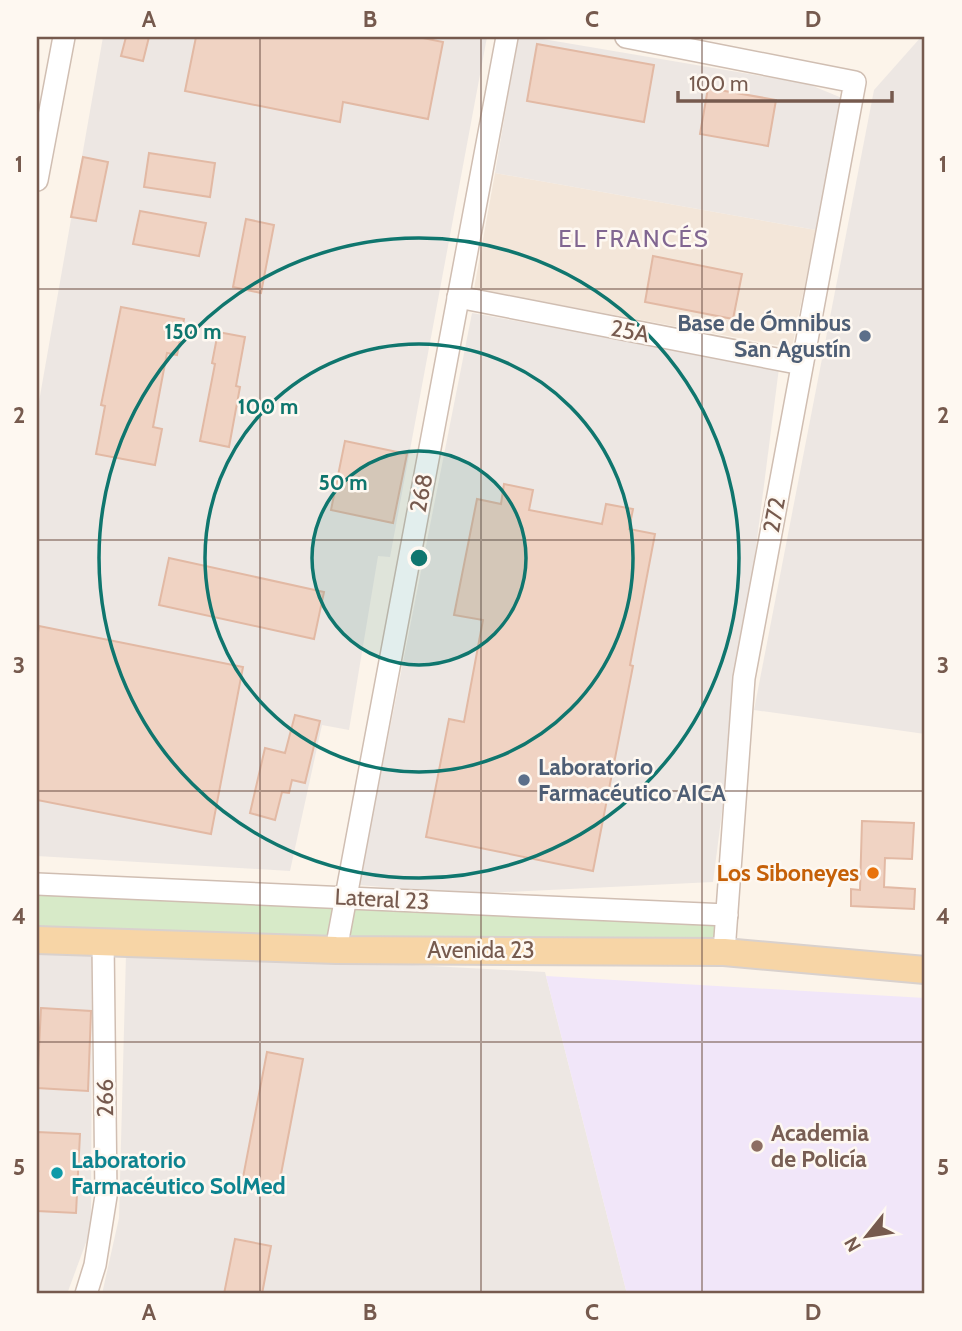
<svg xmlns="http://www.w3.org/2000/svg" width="962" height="1331" font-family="Cabin,sans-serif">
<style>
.residential{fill:#f3e6d9}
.industrial{fill:#ede7e3}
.education{fill:#f1e6f9}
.green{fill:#d7eac8}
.building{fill:#f0d3c3;stroke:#e2b9a4;stroke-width:2}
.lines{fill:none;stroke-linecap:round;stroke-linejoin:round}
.minor-casing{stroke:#d0beb2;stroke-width:24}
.major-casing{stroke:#d9d1cd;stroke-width:30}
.minor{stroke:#fff;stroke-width:21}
.major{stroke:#f7d5a6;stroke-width:26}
.grid{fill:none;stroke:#765a4e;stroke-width:2;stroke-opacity:0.55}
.ring{fill:none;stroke:#0f766e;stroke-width:3.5}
.service-dot{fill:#5c6f8a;stroke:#fef8f1;stroke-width:2.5}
.food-dot{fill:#e8710a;stroke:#fef8f1;stroke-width:2.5}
.education-dot{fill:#8d6e63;stroke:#fef8f1;stroke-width:2.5}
.culture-dot{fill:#0f9aa8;stroke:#fef8f1;stroke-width:2.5}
.labels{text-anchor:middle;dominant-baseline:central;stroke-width:5;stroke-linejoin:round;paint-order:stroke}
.service-label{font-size:23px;font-weight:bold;fill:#4e5e75;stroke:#fef8f1;text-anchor:end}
.street-label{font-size:23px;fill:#765a4e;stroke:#fef8f1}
.food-label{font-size:23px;font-weight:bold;fill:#c56008;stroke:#fef8f1;text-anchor:end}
.education-label{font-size:23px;font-weight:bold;fill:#785e54;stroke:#fef8f1;text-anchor:start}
.culture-label{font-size:23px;font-weight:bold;fill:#0d838f;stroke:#fef8f1;text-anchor:start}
.neighbourhood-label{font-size:24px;letter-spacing:2px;fill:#816691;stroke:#fef8f1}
.centre{fill:#0f766e;stroke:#fef8f1;stroke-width:3.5}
.ring-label{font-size:21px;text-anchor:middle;font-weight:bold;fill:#0f766e;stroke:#fef8f1;stroke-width:5;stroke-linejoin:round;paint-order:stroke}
.neatline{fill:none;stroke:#765a4e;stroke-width:2.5}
.grid-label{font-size:23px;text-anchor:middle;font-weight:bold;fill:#765a4e}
</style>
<rect width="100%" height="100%" fill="#fcf4ea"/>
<polygon class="residential" points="495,173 816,230 792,348 474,289"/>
<g class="industrial">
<polygon points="103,37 487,37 390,557 378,556 349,730 322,725 290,871 37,856 37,413"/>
<polygon points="518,37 531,37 808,84 842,98 816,230 495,173"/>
<polygon points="921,37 925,37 925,734 754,710 874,90"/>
<polygon points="472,313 779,368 713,882 465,894 359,885"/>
<polygon points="133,950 545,972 627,1294 102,1294 119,1218 126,954"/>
<polygon points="37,953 92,955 91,1229 67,1294 37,1294"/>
</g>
<polygon class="education" points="546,976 925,998 925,1294 627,1294"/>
<polygon class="green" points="37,886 723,904 724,952 37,936"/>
<g class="building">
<polygon points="126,37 149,37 143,61 121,56"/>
<polygon points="196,37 418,37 443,42 428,119 343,102 340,122 185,91"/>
<polygon points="537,44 654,65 644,122 527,101"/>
<polygon points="708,88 776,100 768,146 700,134"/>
<polygon points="149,153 215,163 210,197 144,187"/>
<polygon points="83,157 108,162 96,221 71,217"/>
<polygon points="140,211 206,223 199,256 133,244"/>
<polygon points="246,219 274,225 261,293 233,287"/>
<polygon points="653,256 742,274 733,319 645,302"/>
<polygon points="121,307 184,319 177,355 167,353 153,427 162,429 155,465 96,454 105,406 101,405"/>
<polygon points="218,332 245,337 236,386 240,387 229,447 200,441 215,364 212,363"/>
<polygon points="345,441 407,454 393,523 331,510"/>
<polygon points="504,484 533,490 529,510 602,524 606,504 633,509 629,529 655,534 630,665 633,666 593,871 426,837 449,719 464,722 483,620 454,615 477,499 501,504"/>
<polygon points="169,558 324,592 314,639 159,605"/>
<polygon points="39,626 243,667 211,834 37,800 37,639"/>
<polygon points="295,715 320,721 305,783 292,780 289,793 282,792 275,820 250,813 265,748 285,753"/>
<polygon points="862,821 914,823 912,859 885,858 884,887 915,889 914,909 851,906 851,889 860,890"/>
<polygon points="41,1008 91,1011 88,1091 37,1088"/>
<polygon points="267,1052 303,1059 277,1195 241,1188"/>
<polygon points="37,1132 80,1134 76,1213 37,1211"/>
<polygon points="235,1239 271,1246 262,1294 224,1294"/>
</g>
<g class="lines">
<defs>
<g id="minor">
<polyline points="626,37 855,82 744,678 724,952"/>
<polyline points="37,180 64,37"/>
<polyline points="458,297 802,364"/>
<polyline points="37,884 727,915"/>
<polyline points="336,950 507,37"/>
<polyline points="86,1294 95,1265 106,1196 103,941"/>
</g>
<polyline id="major" points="37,940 336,950 724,952 925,970"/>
</defs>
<use href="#minor" class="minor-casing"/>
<use href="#major" class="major-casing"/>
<use href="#minor" class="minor"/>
<use href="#major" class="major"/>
</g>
<path class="grid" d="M260 37V1294M481 37V1294M702 37V1294M37 289H925M37 540H925M37 791H925M37 1042H925"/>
<circle cx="419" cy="558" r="107" fill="#0f766e" fill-opacity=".12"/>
<g class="ring">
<circle cx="419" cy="558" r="107"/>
<circle cx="419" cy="558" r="214"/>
<circle cx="419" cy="558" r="320"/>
</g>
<g class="service-dot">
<circle cx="865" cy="336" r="7"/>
<circle cx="524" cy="780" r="7"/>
</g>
<circle class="food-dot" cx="873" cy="873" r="7"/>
<circle class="education-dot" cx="757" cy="1146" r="7"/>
<circle class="culture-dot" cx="57" cy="1173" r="7"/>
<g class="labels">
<g class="service-label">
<text x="851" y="323">Base de Ómnibus<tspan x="851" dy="26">San Agustín</tspan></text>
<text x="538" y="767" text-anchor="start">Laboratorio<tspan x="538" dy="26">Farmacéutico AICA</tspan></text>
</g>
<g class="street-label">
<text transform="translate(630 331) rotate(11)">25A</text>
<text transform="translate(421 493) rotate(-79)">268</text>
<text transform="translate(774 515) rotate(-79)">272</text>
<text transform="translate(382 899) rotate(3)">Lateral 23</text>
<text x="481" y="950">Avenida 23</text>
<text transform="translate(105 1098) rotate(-91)">266</text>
</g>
<g class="food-label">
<text x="859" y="873">Los Siboneyes</text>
</g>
<g class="education-label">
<text x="771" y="1133">Academia<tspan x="771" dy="26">de Policía</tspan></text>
</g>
<g class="culture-label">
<text x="71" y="1160">Laboratorio<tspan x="71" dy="26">Farmacéutico SolMed</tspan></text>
</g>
<g class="neighbourhood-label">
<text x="634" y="238">EL FRANCÉS</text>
</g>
</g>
<circle cx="419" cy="558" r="10" class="centre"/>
<g class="ring-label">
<text x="193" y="339">150 m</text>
<text x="268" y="414">100 m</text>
<text x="343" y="490">50 m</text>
</g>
<rect width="962" height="1331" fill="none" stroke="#fef8f1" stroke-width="77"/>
<g transform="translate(867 1236) rotate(240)" stroke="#fef8f1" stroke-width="5" paint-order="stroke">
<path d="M0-5L12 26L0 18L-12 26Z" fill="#765a4e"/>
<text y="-10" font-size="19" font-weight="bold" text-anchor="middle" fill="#765a4e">N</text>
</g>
<path d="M678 91v10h214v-10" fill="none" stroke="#765a4e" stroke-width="3.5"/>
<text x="689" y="91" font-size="21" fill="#765a4e" stroke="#fef8f1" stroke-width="5" paint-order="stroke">100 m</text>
<rect x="38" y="38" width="885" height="1254" class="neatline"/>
<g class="grid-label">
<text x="149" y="27">A</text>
<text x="370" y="27">B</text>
<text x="592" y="27">C</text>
<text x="813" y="27">D</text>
<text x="19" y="172">1</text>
<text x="943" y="172">1</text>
<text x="19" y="423">2</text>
<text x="943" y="423">2</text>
<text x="19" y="673">3</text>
<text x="943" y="673">3</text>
<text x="19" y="924">4</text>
<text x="943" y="924">4</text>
<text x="19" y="1175">5</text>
<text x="943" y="1175">5</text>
<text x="149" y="1320">A</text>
<text x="370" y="1320">B</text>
<text x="592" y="1320">C</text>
<text x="813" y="1320">D</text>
</g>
</svg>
